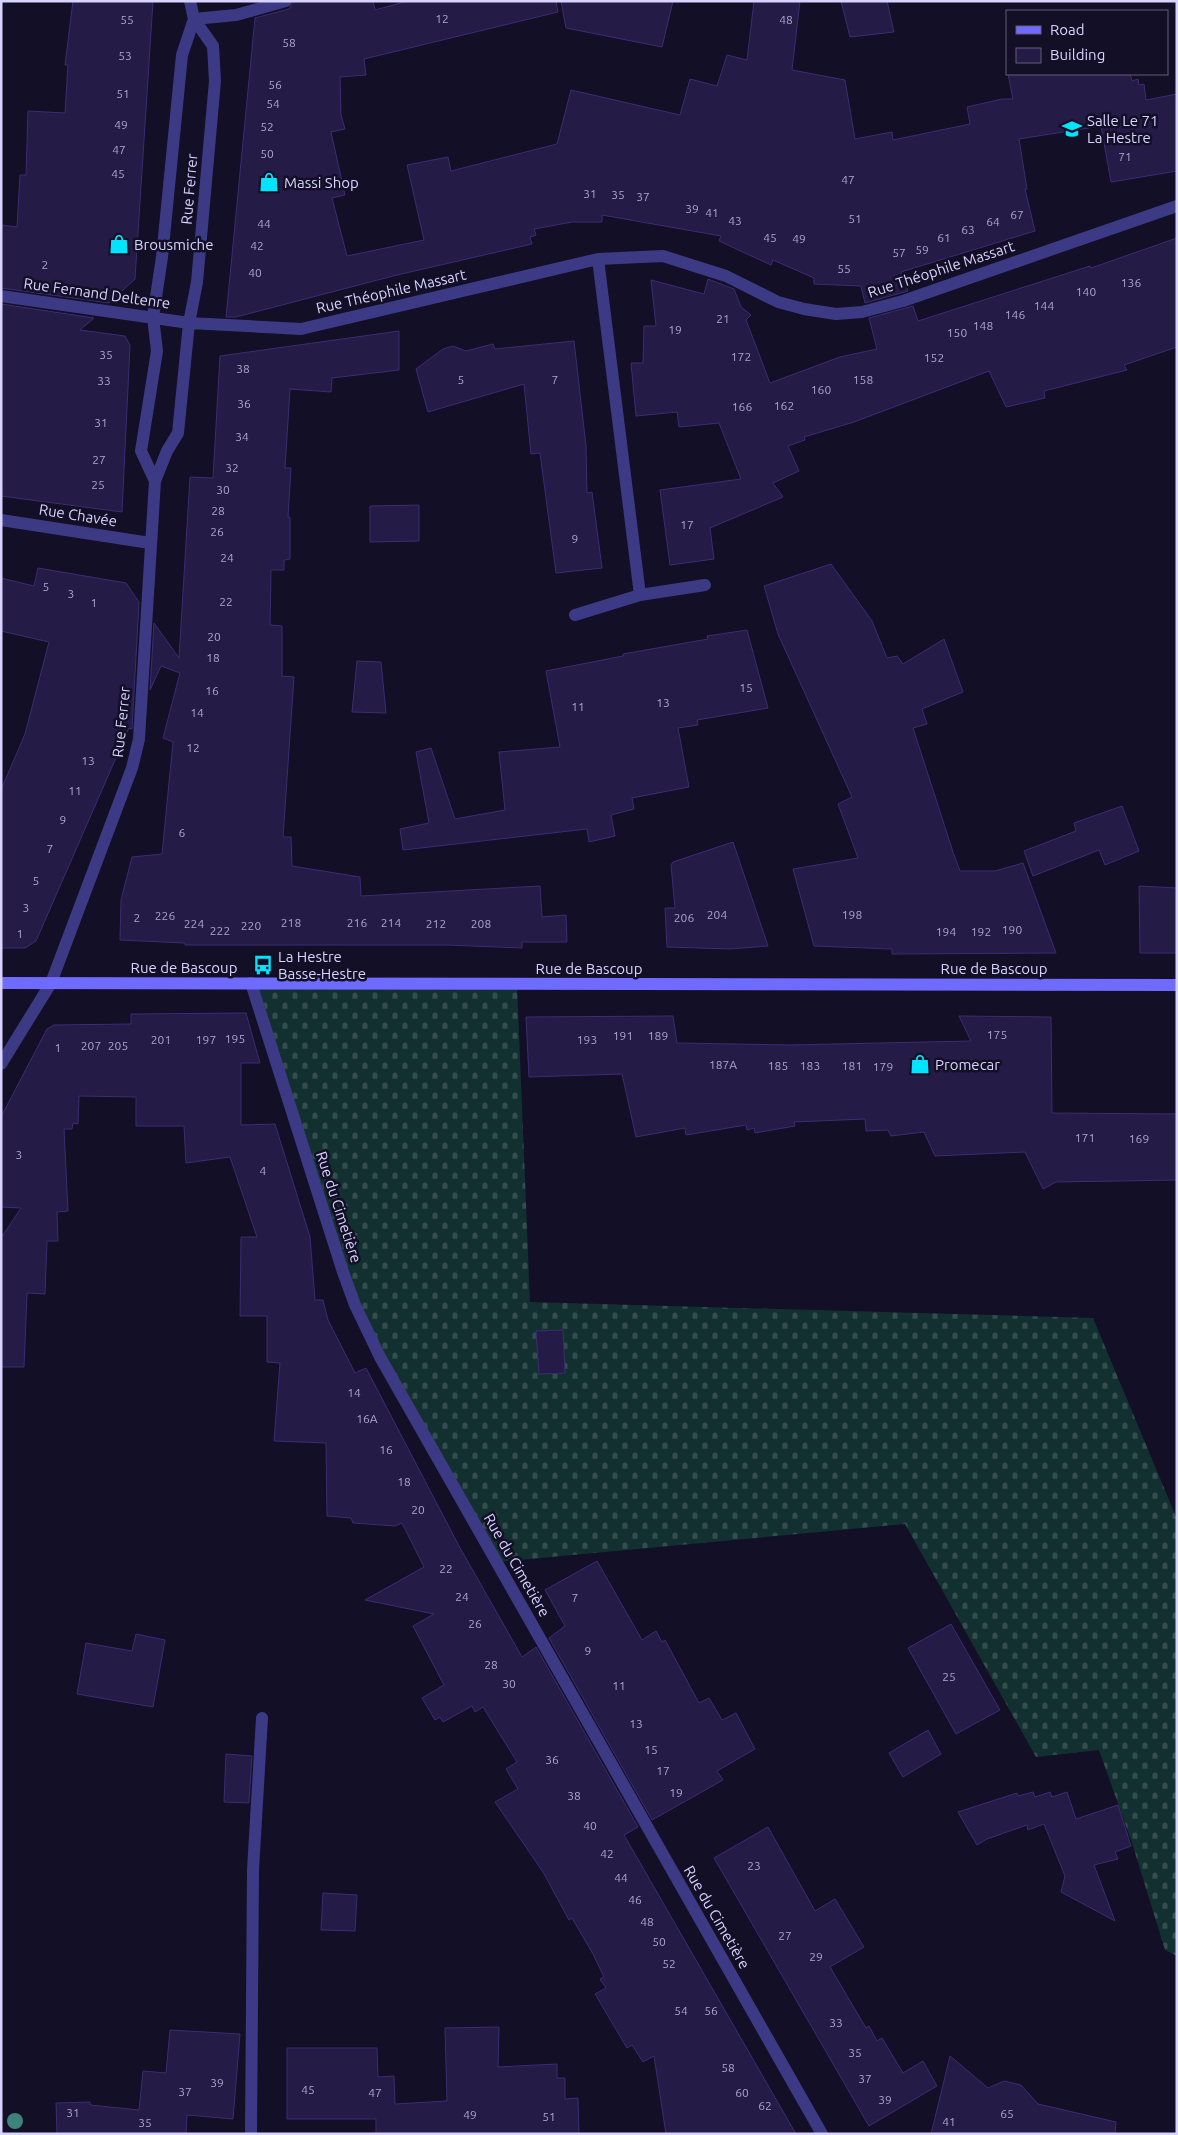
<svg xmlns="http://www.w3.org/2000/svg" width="1178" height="2135" viewBox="0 0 1178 2135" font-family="Ubuntu,sans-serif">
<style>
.cemetery{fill:url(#cemetery-stones)}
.building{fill:#241b47;stroke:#3b2d73}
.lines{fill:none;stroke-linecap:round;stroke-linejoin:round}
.service{stroke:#3d3a85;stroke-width:12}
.minor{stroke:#3d3a85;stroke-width:12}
.secondary{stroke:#6f6bff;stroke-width:12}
.tree{fill:#3d827b}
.labels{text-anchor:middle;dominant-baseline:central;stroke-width:5;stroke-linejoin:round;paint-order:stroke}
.number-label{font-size:12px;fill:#aca6d1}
.poi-label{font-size:15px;fill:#d9d4ff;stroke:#130f26;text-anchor:start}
.street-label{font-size:15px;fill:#d9d4ff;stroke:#130f26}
</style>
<defs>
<pattern id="cemetery-stones" width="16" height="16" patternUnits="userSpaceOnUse" patternTransform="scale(1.25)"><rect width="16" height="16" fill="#12302f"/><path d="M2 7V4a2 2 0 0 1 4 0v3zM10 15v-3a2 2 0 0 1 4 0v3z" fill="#344d4e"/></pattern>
</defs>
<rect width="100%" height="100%" fill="#130f26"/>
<path class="cemetery" d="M251,983L517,984L530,1302L1093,1318L1177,1519V1956L1165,1950L1132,1843L1099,1750L1036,1757L905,1524L497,1562L355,1305Z"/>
<path class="building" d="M73,1H153L135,279L109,303L1,288V225L17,227L20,175H26L28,111L65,113L68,65H65Z
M294,1H373L375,10L408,1H556L558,12L364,59L366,75L340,77L341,115L345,129L331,132L345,195L332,198L347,256L424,240L407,165L448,157L451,171L557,144L571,90L680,115L690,79L717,86L727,55L747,60L754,1H800L792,70L845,80L855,139L892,132L893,140L970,124L967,107L1002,99H1013L1008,74H1130L1132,81L1138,79L1139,85L1144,84L1146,100L1177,94V171L1111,182L1101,126L1019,139L1027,189H1025L1035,231L901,272L908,291L865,303L861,286L814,284V278L773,260L771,265L719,241L721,236L602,215V222H572L534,229L536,235L530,237L532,244L397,275L236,317H226L255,18L289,9Z
M561,1H673L662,47L566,28Z
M841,1H887L894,32L850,37Z
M1177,238V347L1124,365L1127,370L1044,391L1045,398L1006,407L989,371L854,422L804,437L805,440L788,446L799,471L773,483L783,497L710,528L714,559L670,565L660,490L741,479L719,423L679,427L677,412L636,416L631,363H643L644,326H656L651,280L704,294L708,279L734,289L741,307L751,315L746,320L770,383L840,357L877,349L869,318L913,306L918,321L1090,266L1091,268Z
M1,304L94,318L80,330L125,336L130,345L122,512L1,496Z
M399,331V370L332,378L331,392L290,389L285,468H291L288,517H290V559L284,560V570H271L270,625L282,626V676L294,677L283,837H291L292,866L360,877L361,896L540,886L542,917L566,915L567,942H522V948L446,945H185V943L120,940L121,900L132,857L162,854L173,742L163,738L180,673L161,666L150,690L154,623L179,658L190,477L213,478L220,356Z
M574,341L586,446L587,493L592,492L602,568L556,573L540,453L531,454L524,384L428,412L416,369L443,349L453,346L466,351L493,344L495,349Z
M419,505V541L370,542V506Z
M831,564L872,621L887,658L897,656L903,664L944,639L963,692L922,709L927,724L913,728L953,852L960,871H995L1023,863L1056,953L892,954V949L814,946L793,869L858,858L838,804L852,797L778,634L764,586Z
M38,568L126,583L139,602L132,729L129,728L36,941L25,948H1V790L25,734L49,642L1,631V578L34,586Z
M747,630L768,708L697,720L698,725L678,728L689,787L632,798L634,809L611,815L615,836L589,842L587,829L403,850L400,829L429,823L416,752L431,748L455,819L505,810L499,752L560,747L546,671L623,656V654L708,639L707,636Z
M357,661L381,662L386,713L352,712Z
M1122,806L1139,851L1105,865L1099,850L1033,876L1024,851L1076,831L1074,823Z
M733,842L768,946L730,949L667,947L665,908H675L671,865L673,862Z
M1139,886L1177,888V953H1140Z
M246,1013L260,1063H241V1125L275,1124L310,1237L315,1300H323L328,1320L355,1373L366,1368L459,1546L522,1657L536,1647L638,1827L624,1835L796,2134H666L654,2056L643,2062L632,2045L627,2048L595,1994L606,1988L600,1979L604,1977L593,1954L572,1918L569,1920L543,1872L495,1802L518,1789L506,1769L517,1762L483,1707L475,1712L472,1706L443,1722L440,1717L435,1720L422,1698L444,1685L413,1626L434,1614L365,1600L424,1567L402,1523L395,1526L353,1523L351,1518L327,1516L326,1443L274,1441L280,1363L267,1362V1316H240L241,1237H257L230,1157L186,1163L184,1126H136V1097L79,1096L78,1124L73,1123L72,1129H64L68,1211L57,1212L58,1241H47L45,1294L27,1293L24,1367H1V1238L21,1208L1,1207V1117L47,1029L54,1025L131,1024V1014Z
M673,1016L677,1043L790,1045L971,1041L959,1016L1051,1017L1052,1113L1177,1114V1180L1056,1182L1043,1189L1025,1152L935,1156L924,1132L891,1136L888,1130L866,1131L865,1119L794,1122L795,1126L755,1133L754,1128L747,1130L746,1125L686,1135L685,1128L636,1137L622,1074L529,1077L526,1017Z
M563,1330L565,1373L539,1374L536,1331Z
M597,1561L642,1640L656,1631L662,1642L665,1640L699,1703L709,1698L722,1720L736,1713L755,1749L717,1771L723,1780L652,1820L549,1638L565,1626L545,1590Z
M951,1624L1000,1710L956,1734L908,1648Z
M136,1634L165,1640L153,1707L77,1694L86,1643L132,1651Z
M928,1730L941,1754L903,1777L889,1753Z
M226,1754L252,1756L249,1803L224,1802Z
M1033,1792L1035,1797L1050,1792L1052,1797L1067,1792L1076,1819L1118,1805L1131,1846L1115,1852L1118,1859L1094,1865L1115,1921L1061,1892L1065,1876L1044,1824L1028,1830L1027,1825L987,1839L977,1845L958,1812L1017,1793L1018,1796Z
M768,1827L815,1911L835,1899L864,1947L830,1967L866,2028L869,2026L877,2041L882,2038L903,2073L923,2061L937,2086L869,2126L714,1858Z
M323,1893L357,1895L355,1931L321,1930Z
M499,2027L498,2067L557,2064V2078H565V2099L578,2098L579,2134H376V2119H287V2048H377L378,2077L394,2076L395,2104L447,2101L445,2028Z
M170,2030L240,2034L233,2119L187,2115L186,2134H57L56,2103L90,2102V2105L139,2110L143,2071L166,2073Z
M950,2056L988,2088L1004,2081L1021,2085L1038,2104L1116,2122L1115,2134H931Z"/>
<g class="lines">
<path class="service" d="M251,2134L253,1870L262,1718"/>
<path class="minor" d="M194,19L236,15L286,1
M598,259L640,595
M1,296L189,323L301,329L598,259L663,256L726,276L778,302L804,309L836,314L862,312L903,301L1177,206
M155,481L141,451L157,351L153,317L162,257L182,55L194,19
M1,520L150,543
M575,615L640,595L705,585
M251,983L343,1272L355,1305L380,1357L822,2134
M1,1064L51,983L132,768L139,739L155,481L167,451L178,433L189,323L197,282L215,81L213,46L194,19L190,1"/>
<path class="secondary" d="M1,983L1177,985"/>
</g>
<circle class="tree" cx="15" cy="2121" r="8"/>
<defs>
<symbol id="school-bare" viewBox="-9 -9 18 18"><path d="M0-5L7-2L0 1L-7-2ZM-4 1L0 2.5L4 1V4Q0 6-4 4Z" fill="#00e5ff" stroke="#130f26" stroke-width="2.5" paint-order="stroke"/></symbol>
<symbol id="shop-bare" viewBox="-9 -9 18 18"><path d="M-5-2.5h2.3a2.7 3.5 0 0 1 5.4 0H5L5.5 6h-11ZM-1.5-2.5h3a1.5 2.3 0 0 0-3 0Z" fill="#00e5ff" stroke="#130f26" stroke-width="2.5" paint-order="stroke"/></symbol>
<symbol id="bus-bare" viewBox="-9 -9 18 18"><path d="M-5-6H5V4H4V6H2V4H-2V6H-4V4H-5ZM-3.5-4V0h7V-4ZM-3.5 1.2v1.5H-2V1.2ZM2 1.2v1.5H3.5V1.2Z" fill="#00e5ff" stroke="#130f26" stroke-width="2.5" paint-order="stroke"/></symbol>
</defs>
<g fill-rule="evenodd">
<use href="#school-bare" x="1058" y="115" width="28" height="28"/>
<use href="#shop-bare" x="255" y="168" width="28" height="28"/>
<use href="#shop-bare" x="105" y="230" width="28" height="28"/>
<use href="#bus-bare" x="249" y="951" width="28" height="28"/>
<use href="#shop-bare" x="906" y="1050" width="28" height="28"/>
</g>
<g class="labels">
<g class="number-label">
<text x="442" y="18">12</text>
<text x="127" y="19">55</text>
<text x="786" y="19">48</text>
<text x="289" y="42">58</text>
<text x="125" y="55">53</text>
<text x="275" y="84">56</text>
<text x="123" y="93">51</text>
<text x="273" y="103">54</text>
<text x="121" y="124">49</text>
<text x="267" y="126">52</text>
<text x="119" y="149">47</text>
<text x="267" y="153">50</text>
<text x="1125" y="156">71</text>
<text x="118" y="173">45</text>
<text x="848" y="179">47</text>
<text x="590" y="193">31</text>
<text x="618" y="194">35</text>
<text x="643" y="196">37</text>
<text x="692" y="208">39</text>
<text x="712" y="212">41</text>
<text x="1017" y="214">67</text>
<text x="855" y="218">51</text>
<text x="735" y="220">43</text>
<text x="993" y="221">64</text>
<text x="264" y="223">44</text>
<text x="968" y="229">63</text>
<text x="770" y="237">45</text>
<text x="944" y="237">61</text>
<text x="799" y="238">49</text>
<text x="257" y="245">42</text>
<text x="922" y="249">59</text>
<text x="899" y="252">57</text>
<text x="45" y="264">2</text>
<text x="844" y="268">55</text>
<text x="255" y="272">40</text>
<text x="1131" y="282">136</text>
<text x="1086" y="291">140</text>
<text x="1044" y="305">144</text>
<text x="1015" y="314">146</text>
<text x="723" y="318">21</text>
<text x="983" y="325">148</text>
<text x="675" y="329">19</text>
<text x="957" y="332">150</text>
<text x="106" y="354">35</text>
<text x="741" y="356">172</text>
<text x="934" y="357">152</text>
<text x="243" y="368">38</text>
<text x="461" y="379">5</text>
<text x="555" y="379">7</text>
<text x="863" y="379">158</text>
<text x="104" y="380">33</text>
<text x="821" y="389">160</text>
<text x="244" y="403">36</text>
<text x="784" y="405">162</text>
<text x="742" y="406">166</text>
<text x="101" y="422">31</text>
<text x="242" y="436">34</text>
<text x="99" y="459">27</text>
<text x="232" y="467">32</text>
<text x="98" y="484">25</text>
<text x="223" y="489">30</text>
<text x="218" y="510">28</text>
<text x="687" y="524">17</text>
<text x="217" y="531">26</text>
<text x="575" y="538">9</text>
<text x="227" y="557">24</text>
<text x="46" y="586">5</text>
<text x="71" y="593">3</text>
<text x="226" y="601">22</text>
<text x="94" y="602">1</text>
<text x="214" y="636">20</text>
<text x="213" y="657">18</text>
<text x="746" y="687">15</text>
<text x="212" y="690">16</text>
<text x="663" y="702">13</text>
<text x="578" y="706">11</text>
<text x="197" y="712">14</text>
<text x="193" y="747">12</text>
<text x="88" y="760">13</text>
<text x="75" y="790">11</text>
<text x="63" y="819">9</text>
<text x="182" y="832">6</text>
<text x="50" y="848">7</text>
<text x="36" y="880">5</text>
<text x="26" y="907">3</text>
<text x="717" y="914">204</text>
<text x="852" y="914">198</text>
<text x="165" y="915">226</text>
<text x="137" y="917">2</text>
<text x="684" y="917">206</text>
<text x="291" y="922">218</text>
<text x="357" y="922">216</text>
<text x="391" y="922">214</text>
<text x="194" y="923">224</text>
<text x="436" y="923">212</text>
<text x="481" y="923">208</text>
<text x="251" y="925">220</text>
<text x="1012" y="929">190</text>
<text x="220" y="930">222</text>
<text x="946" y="931">194</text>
<text x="981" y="931">192</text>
<text x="20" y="933">1</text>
<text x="997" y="1034">175</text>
<text x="623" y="1035">191</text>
<text x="658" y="1035">189</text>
<text x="235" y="1038">195</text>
<text x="161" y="1039">201</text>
<text x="206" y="1039">197</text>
<text x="587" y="1039">193</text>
<text x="91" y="1045">207</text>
<text x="118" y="1045">205</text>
<text x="58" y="1047">1</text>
<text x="723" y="1064">187A</text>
<text x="778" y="1065">185</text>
<text x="810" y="1065">183</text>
<text x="852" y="1065">181</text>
<text x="883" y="1066">179</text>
<text x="1085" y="1137">171</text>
<text x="1139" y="1138">169</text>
<text x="19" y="1154">3</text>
<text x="263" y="1170">4</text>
<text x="354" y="1392">14</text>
<text x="367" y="1418">16A</text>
<text x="386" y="1449">16</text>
<text x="404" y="1481">18</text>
<text x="418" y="1509">20</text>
<text x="446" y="1568">22</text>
<text x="462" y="1596">24</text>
<text x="575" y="1597">7</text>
<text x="475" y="1623">26</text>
<text x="588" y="1650">9</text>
<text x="491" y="1664">28</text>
<text x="949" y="1676">25</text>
<text x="509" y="1683">30</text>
<text x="619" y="1685">11</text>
<text x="636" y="1723">13</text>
<text x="651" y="1749">15</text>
<text x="552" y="1759">36</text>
<text x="663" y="1770">17</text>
<text x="676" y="1792">19</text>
<text x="574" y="1795">38</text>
<text x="590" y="1825">40</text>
<text x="607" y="1853">42</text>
<text x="754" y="1865">23</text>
<text x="621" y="1877">44</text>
<text x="635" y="1899">46</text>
<text x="647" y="1921">48</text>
<text x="785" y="1935">27</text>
<text x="659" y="1941">50</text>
<text x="816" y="1956">29</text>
<text x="669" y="1963">52</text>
<text x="681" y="2010">54</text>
<text x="711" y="2010">56</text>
<text x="836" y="2022">33</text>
<text x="855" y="2052">35</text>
<text x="728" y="2067">58</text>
<text x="865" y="2078">37</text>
<text x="217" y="2082">39</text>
<text x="308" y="2089">45</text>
<text x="185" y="2091">37</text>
<text x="375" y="2092">47</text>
<text x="742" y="2092">60</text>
<text x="885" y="2099">39</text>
<text x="765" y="2105">62</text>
<text x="73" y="2112">31</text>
<text x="1007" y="2113">65</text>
<text x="470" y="2114">49</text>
<text x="549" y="2116">51</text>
<text x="949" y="2121">41</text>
<text x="145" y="2122">35</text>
</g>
<g class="poi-label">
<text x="1087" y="120">Salle Le 71<tspan x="1087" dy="17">La Hestre</tspan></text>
<text x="284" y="182">Massi Shop</text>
<text x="134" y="244">Brousmiche</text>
<text x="278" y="956">La Hestre<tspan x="278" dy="17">Basse-Hestre</tspan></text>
<text x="935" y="1064">Promecar</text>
</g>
<g class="street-label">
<text transform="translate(189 189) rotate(-85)">Rue Ferrer</text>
<text transform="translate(941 269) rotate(-18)">Rue Théophile Massart</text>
<text transform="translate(391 291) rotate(-13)">Rue Théophile Massart</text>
<text transform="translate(97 293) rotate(8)">Rue Fernand Deltenre</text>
<text transform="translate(78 515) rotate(9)">Rue Chavée</text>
<text transform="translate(121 722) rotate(-84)">Rue Ferrer</text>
<text x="184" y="967">Rue de Bascoup</text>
<text x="589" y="968">Rue de Bascoup</text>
<text x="994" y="968">Rue de Bascoup</text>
<text transform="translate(339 1207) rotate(72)">Rue du Cimetière</text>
<text transform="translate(517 1565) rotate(60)">Rue du Cimetière</text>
<text transform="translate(717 1917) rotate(60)">Rue du Cimetière</text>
</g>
</g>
<rect width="1178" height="2135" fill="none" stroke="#d9d4ff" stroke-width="5"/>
<rect x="1006" y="10" width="162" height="65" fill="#130f26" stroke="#625e7d"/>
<rect x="1016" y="26" width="25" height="8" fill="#6f6bff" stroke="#625e7d"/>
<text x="1050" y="35" font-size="15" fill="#d9d4ff">Road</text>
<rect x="1016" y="48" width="25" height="15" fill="#241b47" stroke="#625e7d"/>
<text x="1050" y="60" font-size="15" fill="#d9d4ff">Building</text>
</svg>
